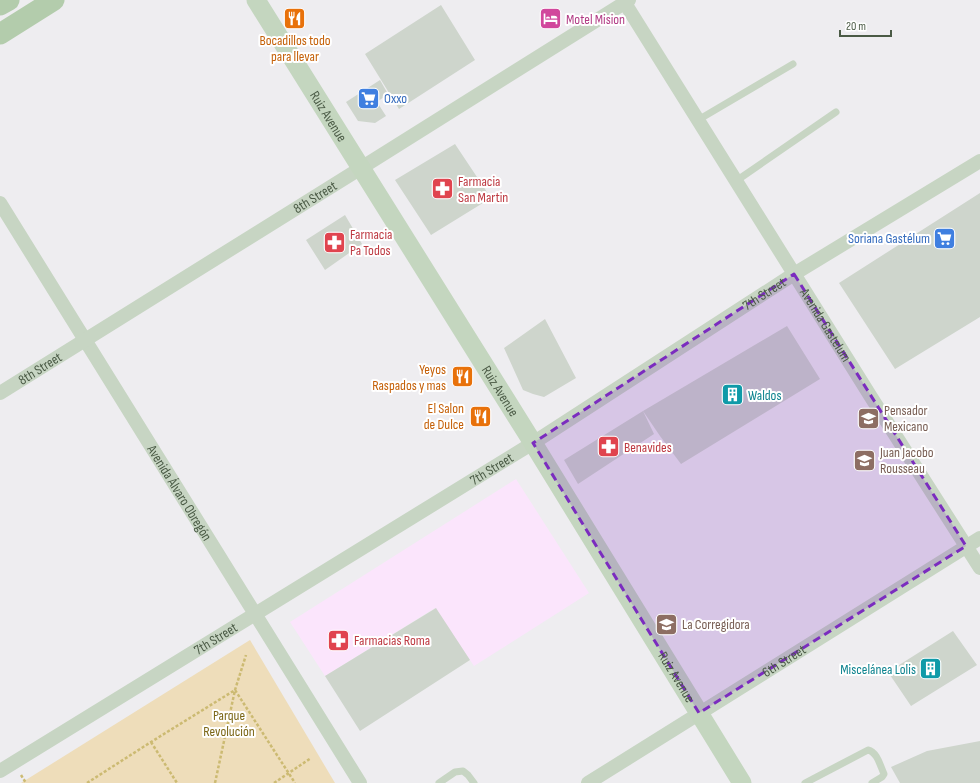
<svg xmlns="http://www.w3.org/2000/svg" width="980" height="783" viewBox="0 0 980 783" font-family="'Sofia Sans Condensed',sans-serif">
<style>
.commercial{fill:#fbe5fc}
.green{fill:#eeddba}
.building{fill:#ced5cc}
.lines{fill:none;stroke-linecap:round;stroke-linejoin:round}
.path{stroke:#ccba72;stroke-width:2.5;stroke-dasharray:3 2;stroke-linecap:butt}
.lane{stroke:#c7d5c3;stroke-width:7}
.street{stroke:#c7d5c3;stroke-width:14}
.secondary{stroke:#c4d6bf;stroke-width:19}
.primary{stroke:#b3ccac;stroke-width:21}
.marked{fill:#7b2cbf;fill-opacity:0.2;stroke:#7b2cbf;stroke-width:3;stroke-dasharray:8 5;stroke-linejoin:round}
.labels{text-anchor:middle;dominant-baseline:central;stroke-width:4;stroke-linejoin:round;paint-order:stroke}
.hotel-label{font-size:14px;fill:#b23c85;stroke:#fff;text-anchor:start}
.food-label{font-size:14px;fill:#c56008;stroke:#fff;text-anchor:end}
.shop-label{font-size:14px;fill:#366cbe;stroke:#fff;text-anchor:start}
.street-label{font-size:14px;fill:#4a5a45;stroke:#fff}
.health-label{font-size:14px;fill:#be3a42;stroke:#fff;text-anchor:start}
.culture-label{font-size:14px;fill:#0d838f;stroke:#fff;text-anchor:start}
.education-label{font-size:14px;fill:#785e54;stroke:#fff;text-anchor:start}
.park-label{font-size:14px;fill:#7b6616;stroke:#fff}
</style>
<rect width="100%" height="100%" fill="#eeedf0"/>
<path class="commercial" d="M516,479L589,593L474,666L435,608L325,676L290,622Z"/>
<path class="green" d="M250,640L335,783H21Z"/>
<path class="building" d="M441,5L475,60L399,109L365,54Z
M380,80L388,94L377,102L386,116L375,123L358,121L346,102Z
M455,144L491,198L431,235L395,180Z
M980,193V317L895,369L839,283Z
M345,215L362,244L325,270L306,240Z
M545,319L576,378L544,397L533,394L523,390L504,348Z
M787,326L820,379L681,464L660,436L643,411Z
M643,411L654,434L578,484L564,460Z
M436,608L470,660L360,731L325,676Z
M953,631L977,665L911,706L888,672Z
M980,741V783H900L891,767L927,751Z"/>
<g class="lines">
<path class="path" d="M151,742L177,783
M21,775L26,783
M87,783L151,742L235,690L295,783
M215,783L235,690L246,655
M274,783L311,758"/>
<path class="lane" d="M698,120L793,64
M736,181L836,112
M439,783L455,772L463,771L468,775L474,783
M805,783L868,750C877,752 880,765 884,774L882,777L872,783"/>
<g class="street">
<path id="s1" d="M623,0L871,397L980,568"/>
<path id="s2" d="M0,203L360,783"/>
<path id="s3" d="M0,393L361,168L629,0"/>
<path id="s4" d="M0,771L533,443L794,274L980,161"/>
<path id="s5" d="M588,783L980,538"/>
</g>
<path class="secondary" id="s6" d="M256,0L533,443L742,783"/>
<path class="primary" d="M0,5L9,0
M0,34L54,0"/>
</g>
<path class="marked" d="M794,274L966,546L699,713L533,443Z"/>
<defs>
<symbol id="restaurant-square" viewBox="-11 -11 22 22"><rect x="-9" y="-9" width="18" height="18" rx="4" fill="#e8710a" stroke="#fff"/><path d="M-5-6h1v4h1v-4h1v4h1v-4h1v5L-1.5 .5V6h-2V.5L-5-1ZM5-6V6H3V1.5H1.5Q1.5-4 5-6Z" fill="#fff"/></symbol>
<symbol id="hotel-square" viewBox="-11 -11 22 22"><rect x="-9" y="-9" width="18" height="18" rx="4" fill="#d1479c" stroke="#fff"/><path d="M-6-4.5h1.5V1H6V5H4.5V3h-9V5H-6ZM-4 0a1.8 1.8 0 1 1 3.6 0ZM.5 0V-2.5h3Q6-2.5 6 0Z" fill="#fff"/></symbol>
<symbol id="supermarket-square" viewBox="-11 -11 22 22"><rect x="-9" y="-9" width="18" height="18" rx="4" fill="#3f7fe0" stroke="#fff"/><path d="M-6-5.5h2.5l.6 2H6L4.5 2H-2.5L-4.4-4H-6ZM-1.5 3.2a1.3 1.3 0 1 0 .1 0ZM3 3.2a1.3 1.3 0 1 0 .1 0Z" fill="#fff"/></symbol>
<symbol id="pharmacy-square" viewBox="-11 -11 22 22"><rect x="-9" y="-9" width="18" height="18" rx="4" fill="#e0444e" stroke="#fff"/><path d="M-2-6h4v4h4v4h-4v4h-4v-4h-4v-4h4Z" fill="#fff"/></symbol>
<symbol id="building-square" viewBox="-11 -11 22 22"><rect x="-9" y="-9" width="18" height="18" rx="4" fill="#0f9aa8" stroke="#fff"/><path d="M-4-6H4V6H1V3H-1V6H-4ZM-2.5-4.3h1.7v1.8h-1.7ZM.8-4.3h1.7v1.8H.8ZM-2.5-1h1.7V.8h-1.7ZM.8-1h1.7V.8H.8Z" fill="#fff"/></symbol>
<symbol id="school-square" viewBox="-11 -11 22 22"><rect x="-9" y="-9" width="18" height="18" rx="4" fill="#8d6e63" stroke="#fff"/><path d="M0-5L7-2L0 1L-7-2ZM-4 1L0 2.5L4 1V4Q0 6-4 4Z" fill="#fff"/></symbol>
</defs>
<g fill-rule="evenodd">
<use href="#restaurant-square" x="282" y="6" width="25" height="25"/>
<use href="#hotel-square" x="538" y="6" width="25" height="25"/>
<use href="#supermarket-square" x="356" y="86" width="25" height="25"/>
<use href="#pharmacy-square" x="430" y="176" width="25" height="25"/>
<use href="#supermarket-square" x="932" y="226" width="25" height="25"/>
<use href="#pharmacy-square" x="322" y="230" width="25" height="25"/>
<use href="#restaurant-square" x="450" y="364" width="25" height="25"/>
<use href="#building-square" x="720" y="382" width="25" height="25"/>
<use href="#restaurant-square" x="468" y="404" width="25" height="25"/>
<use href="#school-square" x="856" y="406" width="25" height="25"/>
<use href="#pharmacy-square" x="596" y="434" width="25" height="25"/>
<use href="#school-square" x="852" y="448" width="25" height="25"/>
<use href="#school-square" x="654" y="612" width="25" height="25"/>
<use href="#pharmacy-square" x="326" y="628" width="25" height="25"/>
<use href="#building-square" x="918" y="656" width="25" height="25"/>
</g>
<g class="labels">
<g class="hotel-label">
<text x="566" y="19">Motel Mision</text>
</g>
<g class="food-label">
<text x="295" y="40" text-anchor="middle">Bocadillos todo<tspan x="295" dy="16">para llevar</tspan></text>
<text x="446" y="369">Yeyos<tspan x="446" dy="16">Raspados y mas</tspan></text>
<text x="464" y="408">El Salon<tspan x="464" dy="16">de Dulce</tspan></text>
</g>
<g class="shop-label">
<text x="384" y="98">Oxxo</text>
<text x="930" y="238" text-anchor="end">Soriana Gastélum</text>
</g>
<g class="street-label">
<text stroke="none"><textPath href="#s6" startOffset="137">Ruiz Avenue</textPath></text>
<text stroke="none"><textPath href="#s3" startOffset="371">8th Street</textPath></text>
<text stroke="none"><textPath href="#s4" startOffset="901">7th Street</textPath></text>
<text stroke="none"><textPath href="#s1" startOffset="383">Avenida Gastelum</textPath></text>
<text stroke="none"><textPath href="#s3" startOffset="47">8th Street</textPath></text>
<text stroke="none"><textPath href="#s6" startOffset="461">Ruiz Avenue</textPath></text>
<text stroke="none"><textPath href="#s4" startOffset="577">7th Street</textPath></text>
<text stroke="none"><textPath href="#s2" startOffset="341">Avenida Álvaro Obregón</textPath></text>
<text stroke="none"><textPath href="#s4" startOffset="253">7th Street</textPath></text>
<text stroke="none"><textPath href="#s5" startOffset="231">6th Street</textPath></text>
<text stroke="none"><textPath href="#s6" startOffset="797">Ruiz Avenue</textPath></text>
</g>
<g class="health-label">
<text x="458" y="181">Farmacia<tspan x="458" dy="16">San Martin</tspan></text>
<text x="350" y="234">Farmacia<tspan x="350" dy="16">Pa Todos</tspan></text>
<text x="624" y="447">Benavides</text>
<text x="354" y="640">Farmacias Roma</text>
</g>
<g class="culture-label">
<text x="748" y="395">Waldos</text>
<text x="916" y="669" text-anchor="end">Miscelánea Lolis</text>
</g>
<g class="education-label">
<text x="884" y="410">Pensador<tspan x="884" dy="16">Mexicano</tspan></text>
<text x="880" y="452">Juan Jacobo<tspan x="880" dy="16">Rousseau</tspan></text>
<text x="682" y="624">La Corregidora</text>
</g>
<g class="park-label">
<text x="229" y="715">Parque<tspan x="229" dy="16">Revolución</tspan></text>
</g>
</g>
<path d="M840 30v6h51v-6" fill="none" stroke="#4a5a45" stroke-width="2"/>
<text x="846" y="30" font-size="12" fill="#4a5a45" stroke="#ffffff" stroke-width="3" paint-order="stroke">20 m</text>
</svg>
